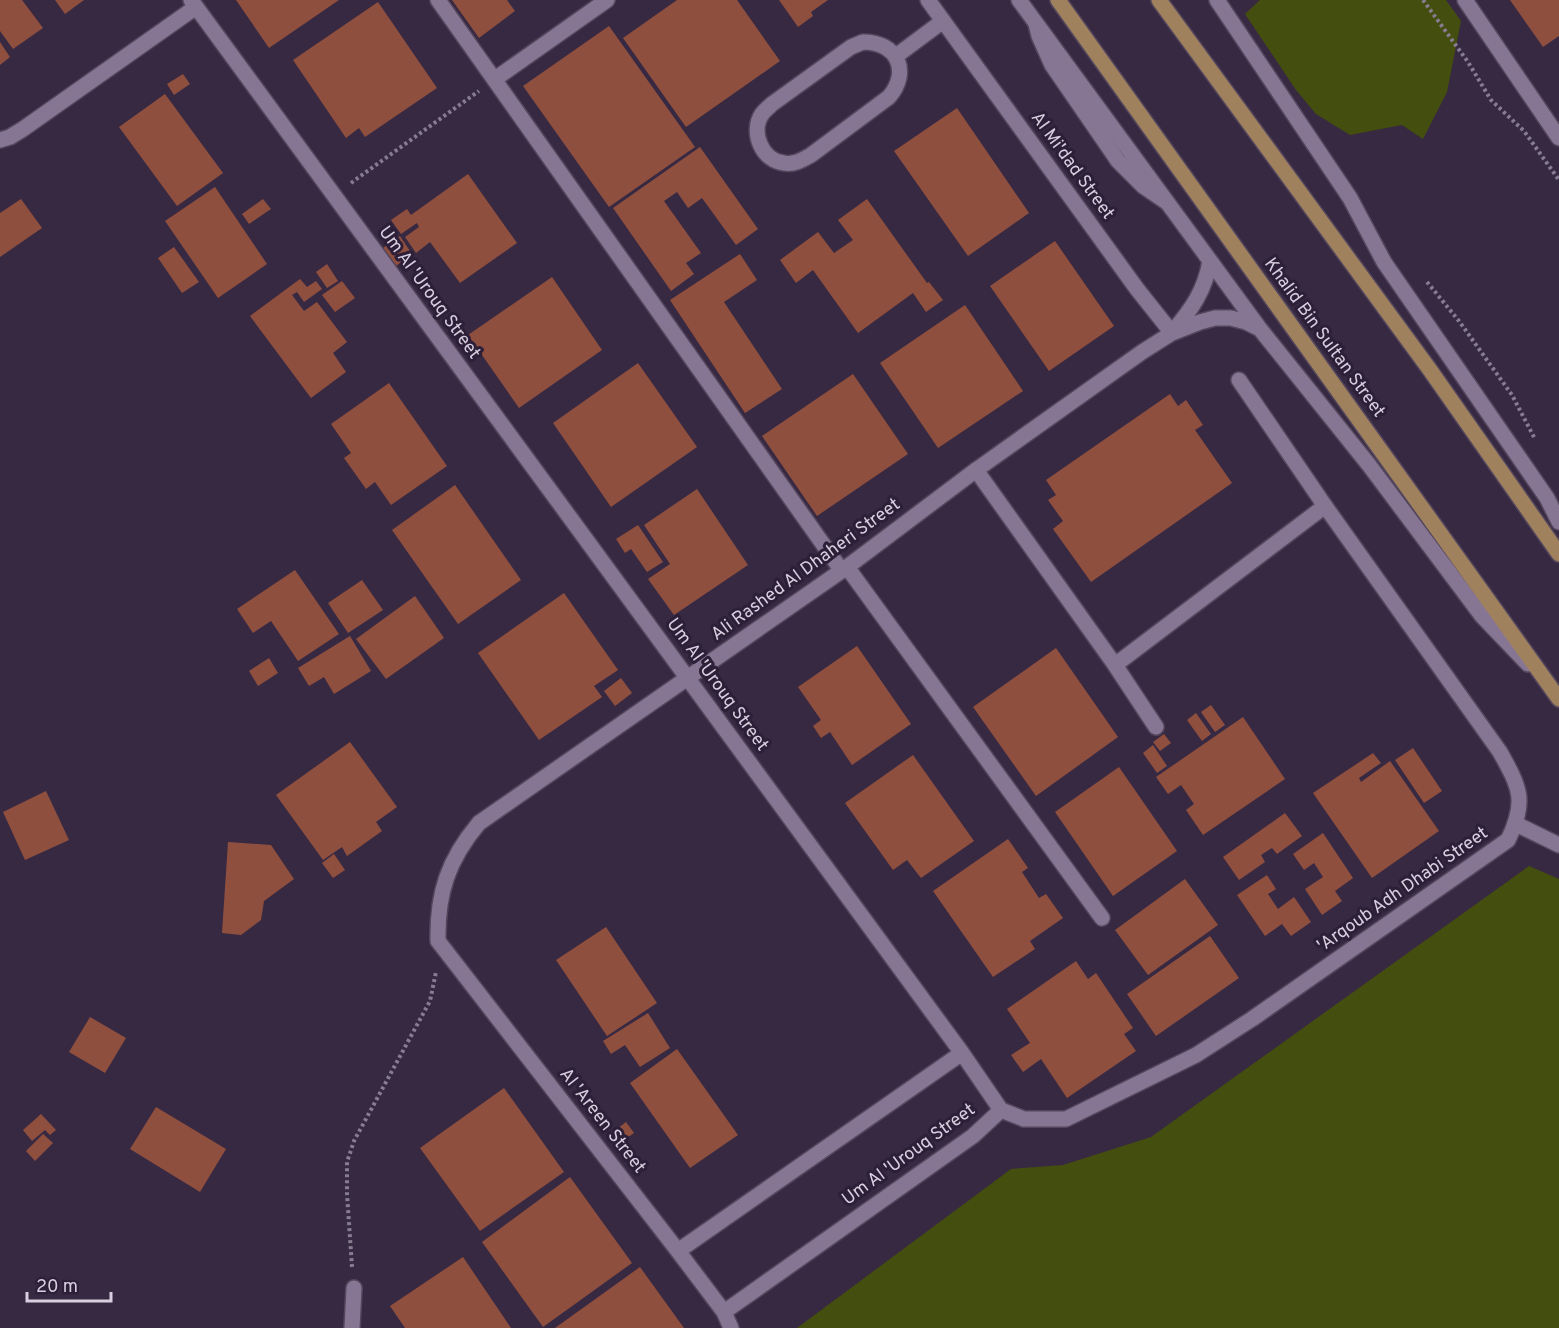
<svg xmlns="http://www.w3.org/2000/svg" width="1559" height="1328" viewBox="0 0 1559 1328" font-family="Overpass,sans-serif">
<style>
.green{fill:#444e0f}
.building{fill:#8f4f3e}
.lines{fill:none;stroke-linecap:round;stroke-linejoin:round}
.lane-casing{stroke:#53465c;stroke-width:18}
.street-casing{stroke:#53465c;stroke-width:18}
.primary-casing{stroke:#53465c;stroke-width:18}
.path{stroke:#877c90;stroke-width:4;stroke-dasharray:3 3;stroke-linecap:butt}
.lane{stroke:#867693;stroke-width:15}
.street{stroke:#867693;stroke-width:15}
.primary{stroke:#9f815e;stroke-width:15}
.labels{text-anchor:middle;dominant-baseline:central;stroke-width:6;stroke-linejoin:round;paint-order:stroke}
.street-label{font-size:18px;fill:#d7cfdf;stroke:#2d1f38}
</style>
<rect width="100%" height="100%" fill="#382942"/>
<path class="green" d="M1260,0H1446L1461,21L1447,92L1423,139L1402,125L1350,135L1316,114L1296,90L1245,14Z
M1529,866L1559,879V1328H797L1011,1169L1063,1165L1151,1137Z"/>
<path class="building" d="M0,0H22L43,28L13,49L0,31Z
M55,0H84L65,14Z
M236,0H339L269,48Z
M452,0H507L515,11L479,38Z
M677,0H737L780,61L686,127L623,38Z
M779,0H828L811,12L813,16L798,27Z
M1510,0H1559V36L1543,47Z
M378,2L437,88L365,137L359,128L346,138L293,60Z
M609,26L695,147L609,207L523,86Z
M0,42L10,57L0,65Z
M183,74L190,84L174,95L167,84Z
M165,94L223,173L177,206L119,127Z
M957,108L1029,213L968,256L894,151Z
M700,147L758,229L736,245L702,198L688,208L677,192L664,201L701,253L686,263L694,274L671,291L613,208Z
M468,174L517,243L460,283L430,242L416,253L405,237L419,227L417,223L401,234L391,220L407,209L411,215Z
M215,187L267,264L218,298L165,221Z
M21,199L42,228L0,257V213Z
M263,199L271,209L249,224L242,214Z
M867,199L927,283L929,282L943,300L926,312L913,293L858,333L813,270L796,283L780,260L818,232L834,253L853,240L838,220Z
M400,236L412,254L396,266L383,248Z
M1055,241L1114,326L1049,371L990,286Z
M174,247L199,282L182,293L158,258Z
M740,254L757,280L724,302L782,389L745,413L670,300Z
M327,264L338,281L327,288L316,272Z
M552,277L602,350L519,408L468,335Z
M300,279L307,287L316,281L322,289L304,302L297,292L292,295L304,311L317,302L347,342L333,353L346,372L311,398L250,316Z
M342,281L355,298L335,312L322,295Z
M965,305L1023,391L938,448L880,363Z
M638,363L697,447L611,507L553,423Z
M853,374L908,454L817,516L762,436Z
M389,383L447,466L391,505L375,482L366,489L344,458L351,453L331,424Z
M1170,394L1178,406L1186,400L1203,425L1195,430L1232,483L1091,582L1053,529L1063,521L1048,500L1056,495L1046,480Z
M455,485L521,580L458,624L392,530Z
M697,489L748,565L674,615L648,579L670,564L644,525Z
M638,525L663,562L647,572L631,549L625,553L616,539Z
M295,570L339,634L298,661L271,621L253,633L237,609Z
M362,580L383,610L348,633L328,603Z
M564,593L618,670L594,686L602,697L539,740L478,653Z
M415,596L444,638L386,679L356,639Z
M350,636L371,671L334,694L324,677L309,686L298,668Z
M857,646L911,724L852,765L830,732L821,738L813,726L821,720L798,687Z
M1056,648L1118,737L1036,796L973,707Z
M269,658L278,673L258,686L249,671Z
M621,678L632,693L615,706L604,691Z
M1211,705L1225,725L1215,732L1201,712Z
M1196,713L1211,734L1202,741L1187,720Z
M1243,717L1285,779L1203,835L1186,810L1194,804L1181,785L1168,794L1156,777Z
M1164,734L1171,743L1160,751L1153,742Z
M350,742L397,807L376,822L382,831L347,856L342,847L323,860L276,795Z
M1153,745L1167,766L1157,773L1143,753Z
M1413,748L1442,791L1424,803L1395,760Z
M1373,753L1381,763L1359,778L1361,782L1390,761L1439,831L1372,878L1313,793Z
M913,755L974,841L921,878L907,860L893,870L845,803Z
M1119,767L1177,851L1113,896L1055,812Z
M46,791L69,840L25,860L3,812Z
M1285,813L1302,836L1277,854L1272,848L1261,855L1265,862L1239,880L1223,857Z
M1323,833L1353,878L1335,891L1342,901L1322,915L1305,889L1323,877L1314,863L1304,870L1293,854Z
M1008,839L1028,868L1022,872L1039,898L1046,894L1063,918L1030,941L1035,949L993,977L933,891Z
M228,842L271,845L294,879L264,901L261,920L241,935L222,933Z
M334,854L345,870L333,878L322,863Z
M1267,875L1276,889L1268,894L1278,909L1294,897L1311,922L1291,936L1282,924L1265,936L1237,895Z
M1185,879L1218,925L1148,975L1115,930Z
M606,927L657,1003L607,1036L556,960Z
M1210,936L1239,978L1156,1036L1127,994Z
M1076,961L1088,979L1096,973L1133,1028L1124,1034L1136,1051L1067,1098L1041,1059L1023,1072L1011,1055L1030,1043L1007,1009Z
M648,1013L670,1048L640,1067L625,1045L611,1054L603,1041Z
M90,1017L126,1038L105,1073L69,1052Z
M677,1049L738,1135L690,1168L630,1083Z
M504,1088L564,1172L480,1231L420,1148Z
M156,1107L226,1149L200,1192L130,1149Z
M41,1114L56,1130L50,1135L45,1130L32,1141L23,1130Z
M626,1122L634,1133L615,1146L608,1136Z
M43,1134L53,1143L35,1161L26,1151Z
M570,1177L632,1263L543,1327L482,1242Z
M463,1257L511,1328H405L390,1306Z
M640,1267L684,1328H555Z"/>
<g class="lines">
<defs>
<path id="lane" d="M1036,24L1039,36L1052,65L1118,161L1143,186L1165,201
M863,42C897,42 911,71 889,97L811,155C802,160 794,165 784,163C762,161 750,132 762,114C764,111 769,107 772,104L851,47Z
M896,56L943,21
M976,470L1115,665L1156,727
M1115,665L1325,506"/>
<path id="street" d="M191,0L962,1053L1001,1110L973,1136L724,1312
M438,0L842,571
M928,0L1137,289L1172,333
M1019,0L1260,329L1369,465L1482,616L1528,664
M1217,0L1350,198L1384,262L1547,498L1559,522
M1465,0L1559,138
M495,79L607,0
M0,140L10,137L23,129L196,7
M1173,331C1192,309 1205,290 1210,261
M847,567L1102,918
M1516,824L1559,845
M1001,1110L1024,1119H1066L1196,1055L1252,1019L1508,840C1527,801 1520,788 1500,752L1325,506L1239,380
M678,1251L962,1053
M352,1328L354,1288
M731,1328L724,1312L678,1251L438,941C437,893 448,860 479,823L847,567L976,470L1142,352L1172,333L1200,322L1215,318H1231L1246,322L1260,329"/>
<path id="primary" d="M1058,0L1559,699
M1159,0L1430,370L1559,554"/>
</defs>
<use href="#lane" class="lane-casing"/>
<use href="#street" class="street-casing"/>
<use href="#primary" class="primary-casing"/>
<path class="path" d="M1423,0L1468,62L1491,100L1524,131L1559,180
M351,183L479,91
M1427,282L1459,321L1512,395L1535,439
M352,1267L347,1194V1162L354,1141L430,1001L436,972"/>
<use href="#lane" class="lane"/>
<use href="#street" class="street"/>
<use href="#primary" class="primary"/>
</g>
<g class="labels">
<g class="street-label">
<text transform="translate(1072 166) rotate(54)">Al Mi'dad Street</text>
<text transform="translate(429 293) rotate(54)">Um Al 'Urouq Street</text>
<text transform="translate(1324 338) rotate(54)">Khalid Bin Sultan Street</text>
<text transform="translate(806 570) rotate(-36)">Ali Rashed Al Dhaheri Street</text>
<text transform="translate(717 685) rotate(54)">Um Al 'Urouq Street</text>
<text transform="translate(1403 890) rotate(-35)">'Arqoub Adh Dhabi Street</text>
<text transform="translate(602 1121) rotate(52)">Al 'Areen Street</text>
<text transform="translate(909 1155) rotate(-36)">Um Al 'Urouq Street</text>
</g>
</g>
<path d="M27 1292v9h84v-9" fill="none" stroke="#d7cfdf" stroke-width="3"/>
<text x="36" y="1292" font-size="18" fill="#d7cfdf" stroke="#2d1f38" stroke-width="4.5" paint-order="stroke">20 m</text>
</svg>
